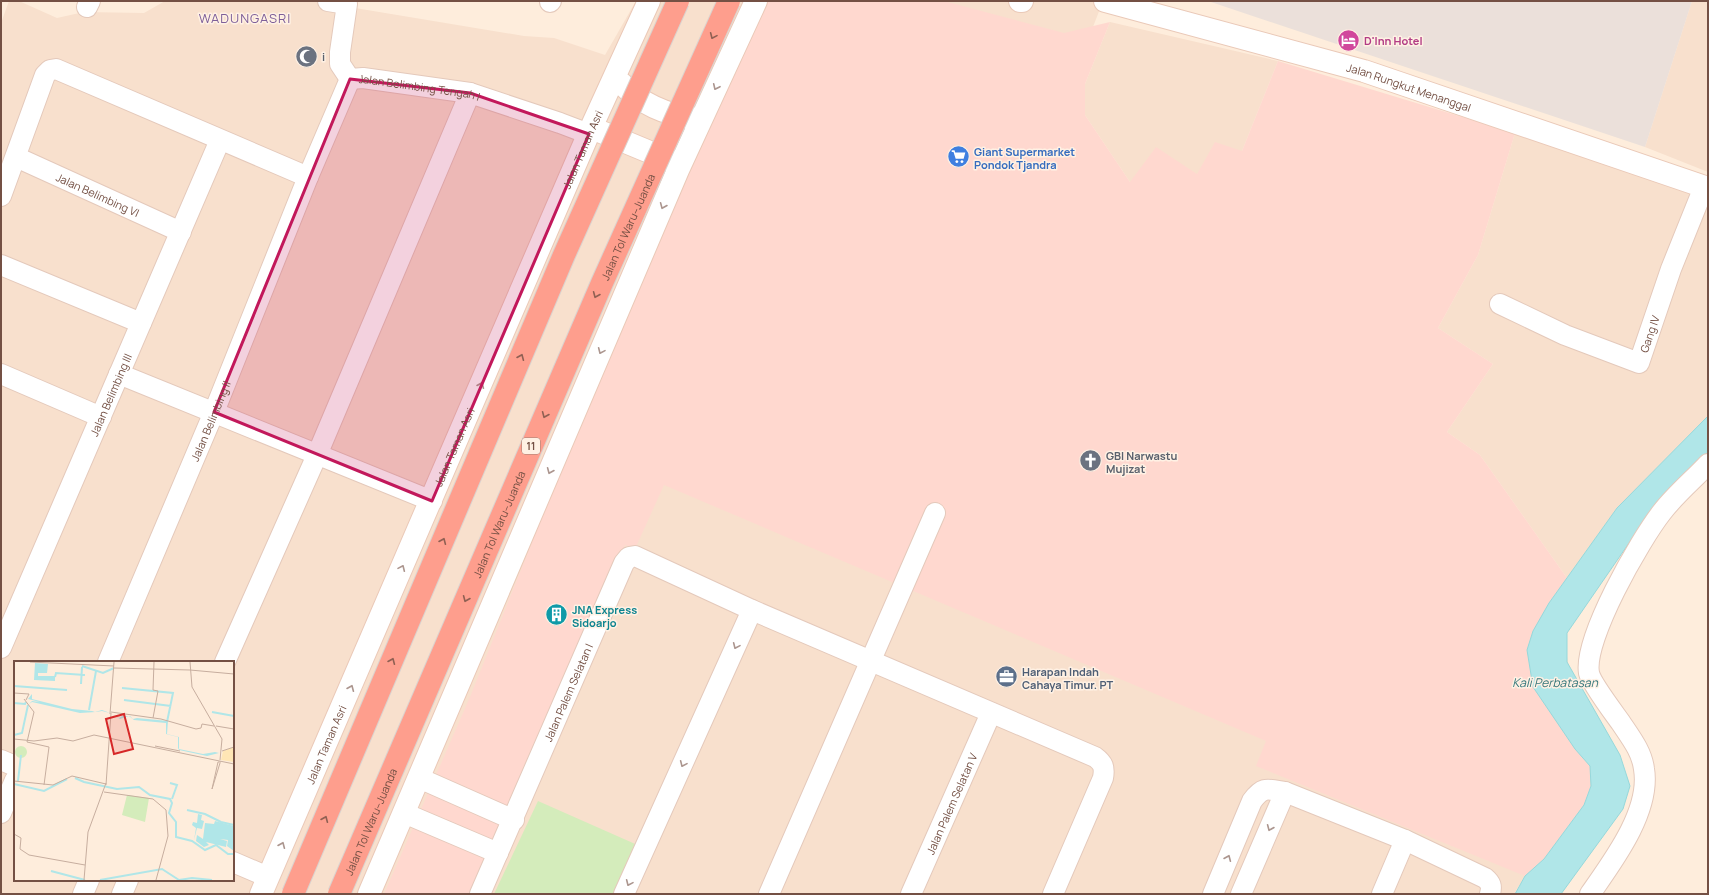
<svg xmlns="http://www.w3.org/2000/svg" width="1709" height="895" viewBox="0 0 1709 895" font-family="Manrope,sans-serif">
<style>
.residential{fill:#f8e0cd;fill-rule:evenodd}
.commercial{fill:#ffd8cf}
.industrial{fill:#ebe0da}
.green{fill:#d4ecbb}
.water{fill:#b0e6e8;stroke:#96d8db}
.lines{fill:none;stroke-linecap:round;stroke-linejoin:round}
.street-casing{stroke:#e4c9bb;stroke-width:22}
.secondary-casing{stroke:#eac9b8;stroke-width:24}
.street{stroke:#fff;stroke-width:20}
.secondary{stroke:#fff;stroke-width:22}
.highway-bridge-casing{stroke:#dbd2ce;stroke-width:24;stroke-linecap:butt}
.highway-bridge{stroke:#fe9e8d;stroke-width:22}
.oneway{stroke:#906053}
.oneway2{stroke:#ac968f}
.marked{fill:#c2185b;fill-opacity:0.2;stroke:#c2185b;stroke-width:3;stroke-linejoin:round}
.labels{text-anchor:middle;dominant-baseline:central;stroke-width:3;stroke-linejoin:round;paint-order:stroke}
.shield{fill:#fff1e4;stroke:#9e8074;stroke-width:1}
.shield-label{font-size:10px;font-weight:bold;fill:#745044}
.hotel-label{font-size:11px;font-weight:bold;fill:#b23c85;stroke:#fff1e4;text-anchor:start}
.worship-label{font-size:11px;font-weight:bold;fill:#5b616d;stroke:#fff1e4;text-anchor:start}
.street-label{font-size:11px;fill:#745044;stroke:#fff1e4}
.shop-label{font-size:11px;font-weight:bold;fill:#366cbe;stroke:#fff1e4;text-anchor:start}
.culture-label{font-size:11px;font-weight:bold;fill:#0d838f;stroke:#fff1e4;text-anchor:start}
.service-label{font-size:11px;font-weight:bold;fill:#4e5e75;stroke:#fff1e4;text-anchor:start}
.water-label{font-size:12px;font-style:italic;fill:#37787c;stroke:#fff1e4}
.quarter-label{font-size:13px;letter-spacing:1px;fill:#7e5f99;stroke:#fff1e4}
.inset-river{fill:none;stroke:#b0e6e8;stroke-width:2}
.inset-road{fill:none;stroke:#c7ae9f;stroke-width:1}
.view{fill:#d62828;fill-opacity:0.15;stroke:#d62828;stroke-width:2}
.inset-edge{fill:none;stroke:#745044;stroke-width:2}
</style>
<rect width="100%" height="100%" fill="#feeddc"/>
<path class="residential" d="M9,1H19L57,18L84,12L144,13L165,1H313L524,36L554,38L605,55L636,1H1103L1069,89L1094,158L1550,565L1591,786L1525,876L1514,894H1V23ZM15,662H233V880H15Z
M1692,1H1708V172L1645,147Z
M1110,22L1278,61L1242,151L1197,174L1130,182L1085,115V84Z
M1515,133L1708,198V416L1617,508L1567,578L1480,455L1447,432L1493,364L1438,328L1478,255Z"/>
<path class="commercial" d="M749,1H944L1064,33L1110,22L1085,84V115L1130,182L1156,147L1197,174L1215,142L1242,151L1278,61L1515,133L1478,255L1438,328L1493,364L1447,432L1480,455L1567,578L1549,603L1533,631L1527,650L1533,687L1575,749L1590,766L1591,786L1584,805L1544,859L1525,876L1256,766L1266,741L664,485L635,549L625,545L470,894H384L470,697Z"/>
<path class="industrial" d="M1208,1H1692L1645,147Z"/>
<path class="green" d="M538,801L642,847L620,894H494Z"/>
<path class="water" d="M1708,416V452L1649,514L1567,633V662L1620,755L1630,786L1623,809L1561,894H1515L1525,876L1544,859L1584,805L1591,786L1590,766L1575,749L1533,687L1527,650L1533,631L1549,603L1617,508Z"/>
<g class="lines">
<defs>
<g id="street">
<path d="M328,1L347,4L340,52V64L350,79"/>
<path d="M550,2L551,1"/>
<path d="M87,7L90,1"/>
<path id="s1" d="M350,79L363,78L470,93L560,123L589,134"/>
<path id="s2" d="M16,157L181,232"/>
<path d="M1,196L45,75L50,70L56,69L308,177"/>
<path d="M1,265L141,323"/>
<path id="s3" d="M1500,304L1565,335L1639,363L1671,269L1704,187"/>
<path d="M1,374L101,417"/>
<path d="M119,374L432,501"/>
<path id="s4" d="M1,648L220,140"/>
<path id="s5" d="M108,662L214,412L308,177L350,79"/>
<path d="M225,662L317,455L470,93"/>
<path d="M1,760L15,766"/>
<path d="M419,778L514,820"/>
<path d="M1,813L15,780"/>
<path d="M404,813L498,853"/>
<path d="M233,862L268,877"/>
<path d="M83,894L89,880"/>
<path d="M122,894L128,880"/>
<path id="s6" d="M480,894L624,563L629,557L635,556L752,610L1095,757C1103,763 1105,767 1103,778L1053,894"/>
<path d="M624,894L752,610"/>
<path d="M769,894L935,513"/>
<path id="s7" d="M911,894L991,713"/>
<path d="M1213,894L1252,801C1263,786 1267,789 1285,792L1405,840L1485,878C1491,883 1492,886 1490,894"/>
<path d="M1241,894L1285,792"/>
<path d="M1382,894L1405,840"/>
<path d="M1590,894C1613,861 1651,811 1644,769C1642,752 1631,738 1621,723C1614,713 1591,683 1589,673C1583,639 1640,540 1662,512C1675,495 1693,480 1708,464"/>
</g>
<g id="secondary">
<path d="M1020,1H1022"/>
<path id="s8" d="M1105,1L1364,71L1708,188"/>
<path d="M622,84C642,105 667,115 696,119"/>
<path d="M599,131L676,163"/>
<path id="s9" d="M261,894L591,128L649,1"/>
<path d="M369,894L678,170L756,1"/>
</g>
</defs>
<use href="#street" class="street-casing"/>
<use href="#secondary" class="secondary-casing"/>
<use href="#street" class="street"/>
<use href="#secondary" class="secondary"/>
<defs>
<g id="highway-bridge">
<path d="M293,894L564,255L678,1"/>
<path id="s10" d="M339,894L602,283L729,1"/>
</g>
</defs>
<use href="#highway-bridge" class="highway-bridge-casing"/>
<use href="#highway-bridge" class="highway-bridge"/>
</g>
<defs><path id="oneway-chevron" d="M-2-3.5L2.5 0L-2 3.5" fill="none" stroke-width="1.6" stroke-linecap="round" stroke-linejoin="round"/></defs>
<g class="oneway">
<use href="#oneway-chevron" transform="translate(713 36) rotate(114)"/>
<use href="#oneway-chevron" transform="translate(596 295) rotate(113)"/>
<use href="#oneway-chevron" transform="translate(521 357) rotate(-67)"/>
<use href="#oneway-chevron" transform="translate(545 415) rotate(113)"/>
<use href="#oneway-chevron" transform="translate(443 541) rotate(-67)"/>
<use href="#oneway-chevron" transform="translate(466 599) rotate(113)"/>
<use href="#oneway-chevron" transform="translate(392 661) rotate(-67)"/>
<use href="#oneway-chevron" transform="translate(325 819) rotate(-67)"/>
</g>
<g class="oneway2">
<use href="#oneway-chevron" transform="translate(716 87) rotate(115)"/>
<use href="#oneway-chevron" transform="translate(663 206) rotate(113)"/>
<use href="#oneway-chevron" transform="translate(601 351) rotate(114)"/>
<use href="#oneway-chevron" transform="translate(481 385) rotate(-67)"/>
<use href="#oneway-chevron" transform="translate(550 471) rotate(113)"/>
<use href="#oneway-chevron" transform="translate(402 568) rotate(-66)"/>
<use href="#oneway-chevron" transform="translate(736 646) rotate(114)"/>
<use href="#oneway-chevron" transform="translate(351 688) rotate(-67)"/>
<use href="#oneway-chevron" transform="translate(683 764) rotate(114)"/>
<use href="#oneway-chevron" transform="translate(1270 828) rotate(113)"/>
<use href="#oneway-chevron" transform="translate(282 845) rotate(-67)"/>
<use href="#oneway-chevron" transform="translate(1228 858) rotate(-67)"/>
<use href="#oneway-chevron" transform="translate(629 883) rotate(114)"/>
</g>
<path class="marked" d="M350,79L470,93L589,134L432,501L214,412Z"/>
<defs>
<symbol id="hotel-disc" viewBox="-11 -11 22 22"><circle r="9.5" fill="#d1479c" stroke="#fff1e4"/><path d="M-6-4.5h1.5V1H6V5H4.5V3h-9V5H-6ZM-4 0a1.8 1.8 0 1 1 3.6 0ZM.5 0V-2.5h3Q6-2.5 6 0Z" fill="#fff"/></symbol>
<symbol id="mosque-disc" viewBox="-11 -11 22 22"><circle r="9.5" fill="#6b7280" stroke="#fff1e4"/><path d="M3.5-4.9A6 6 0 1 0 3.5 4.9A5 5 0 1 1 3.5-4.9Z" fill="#fff"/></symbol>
<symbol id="supermarket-disc" viewBox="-11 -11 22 22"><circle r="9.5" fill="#3f7fe0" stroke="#fff1e4"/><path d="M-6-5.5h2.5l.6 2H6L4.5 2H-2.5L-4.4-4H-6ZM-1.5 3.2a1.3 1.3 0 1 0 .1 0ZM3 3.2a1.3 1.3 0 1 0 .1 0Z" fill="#fff"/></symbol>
<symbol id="church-disc" viewBox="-11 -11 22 22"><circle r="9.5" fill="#6b7280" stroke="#fff1e4"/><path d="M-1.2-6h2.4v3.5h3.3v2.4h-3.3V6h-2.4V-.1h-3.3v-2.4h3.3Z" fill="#fff"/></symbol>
<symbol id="building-disc" viewBox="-11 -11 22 22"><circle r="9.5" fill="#0f9aa8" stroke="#fff1e4"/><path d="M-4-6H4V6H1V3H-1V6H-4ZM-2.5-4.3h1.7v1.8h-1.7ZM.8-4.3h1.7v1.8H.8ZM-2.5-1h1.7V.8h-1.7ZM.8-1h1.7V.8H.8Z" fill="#fff"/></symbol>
<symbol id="office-disc" viewBox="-11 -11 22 22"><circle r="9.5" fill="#5c6f8a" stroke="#fff1e4"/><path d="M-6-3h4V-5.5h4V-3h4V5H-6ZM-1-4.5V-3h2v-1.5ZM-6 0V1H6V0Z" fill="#fff"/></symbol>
</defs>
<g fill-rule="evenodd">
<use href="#hotel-disc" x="1336" y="28" width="25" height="25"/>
<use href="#mosque-disc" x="294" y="44" width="25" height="25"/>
<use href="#supermarket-disc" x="946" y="144" width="25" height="25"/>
<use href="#church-disc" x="1078" y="448" width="25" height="25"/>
<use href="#building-disc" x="544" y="602" width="25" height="25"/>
<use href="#office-disc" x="994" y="664" width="25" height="25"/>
</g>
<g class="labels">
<rect class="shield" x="522" y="438" width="18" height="16" rx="3"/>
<g class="shield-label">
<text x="531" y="446">11</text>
</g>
<g class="hotel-label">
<text x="1364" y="40">D'Inn Hotel</text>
</g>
<g class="worship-label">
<text x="322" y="56">i</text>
<text x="1106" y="455">GBI Narwastu<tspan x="1106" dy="13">Mujizat</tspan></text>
</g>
<g class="street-label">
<text stroke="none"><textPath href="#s8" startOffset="316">Jalan Rungkut Menanggal</textPath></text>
<text stroke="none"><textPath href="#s1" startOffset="70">Jalan Belimbing Tengah I</textPath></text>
<text stroke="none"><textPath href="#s9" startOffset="811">Jalan Taman Asri</textPath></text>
<text stroke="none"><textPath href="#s2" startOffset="90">Jalan Belimbing VI</textPath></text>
<text stroke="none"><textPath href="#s10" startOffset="727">Jalan Tol Waru–Juanda</textPath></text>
<text stroke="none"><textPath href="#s3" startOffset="182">Gang IV</textPath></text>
<text stroke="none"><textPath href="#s4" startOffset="276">Jalan Belimbing III</textPath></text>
<text stroke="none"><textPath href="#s5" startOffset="262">Jalan Belimbing II</textPath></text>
<text stroke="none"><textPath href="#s9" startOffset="487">Jalan Taman Asri</textPath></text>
<text stroke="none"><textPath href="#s10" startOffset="403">Jalan Tol Waru–Juanda</textPath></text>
<text stroke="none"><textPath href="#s6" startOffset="220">Jalan Palem Selatan I</textPath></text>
<text stroke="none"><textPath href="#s9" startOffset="163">Jalan Taman Asri</textPath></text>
<text stroke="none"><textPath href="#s7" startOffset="99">Jalan Palem Selatan V</textPath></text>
<text stroke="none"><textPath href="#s10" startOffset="79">Jalan Tol Waru–Juanda</textPath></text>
</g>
<g class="shop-label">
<text x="974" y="151">Giant Supermarket<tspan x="974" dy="13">Pondok Tjandra</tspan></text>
</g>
<g class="culture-label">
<text x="572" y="609">JNA Express<tspan x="572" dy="13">Sidoarjo</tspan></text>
</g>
<g class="service-label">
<text x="1022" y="671">Harapan Indah<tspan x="1022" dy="13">Cahaya Timur. PT</tspan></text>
</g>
<g class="water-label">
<text x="1555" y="682">Kali Perbatasan</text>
</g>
<g class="quarter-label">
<text x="245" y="18">WADUNGASRI</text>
</g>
</g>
<g transform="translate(14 661)">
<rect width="220" height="220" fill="#feeddc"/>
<path d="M1 91a6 6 0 1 1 12 0a6 6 0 1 1-12 0ZM113,134L135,137L131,161L108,154Z" fill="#d4ecbb"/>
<path d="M220,86V101L207,99L209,90Z" fill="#ffe6b5"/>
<path d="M21,2L34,3L33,12H24V15H41V20L20,19ZM18,33V38L58,48L78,50L81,51L88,49L96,52L88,50L82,51L66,52L18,41L15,43L18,40L26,41L14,38ZM97,53L105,57L108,55H116L119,58L123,57L154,60L153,73L165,76V88L189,93L201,91L205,92L193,95L165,89L164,87V76L152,73V62L120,59L115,55L106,58ZM184,153L188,154L187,159L190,160L188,168L183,167L180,179L182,167L178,164L179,161L183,162ZM201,160L220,165V190L213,185L214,179L206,178L213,180L212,186L192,181L195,184L190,186L182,180L183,174L189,178L191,162L200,163Z" fill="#b0e6e8"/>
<path class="inset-river" d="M68,5L89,12L100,7M41,16L42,12L71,14M67,23L68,6M0,25L53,29M108,27L159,32L153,61M110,39L157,45M0,42L11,43L12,41M75,49L82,10M198,51L220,55M0,74L8,72L14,44M61,117L70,121L103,128L125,126L136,134L156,138L158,142L155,152L162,161V176L178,180L191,189L202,184L214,193H220M4,120L7,94M156,122L163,124L158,138M0,123L30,130L53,118M173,149L191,153L207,161L220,164M37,210L71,219M86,219L148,208L165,219L178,217L198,219"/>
<path class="inset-road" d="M16,1L100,5M176,1L178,26L208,78L206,99M100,7L176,9M176,9L220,13M0,32L15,33L12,39M10,38L20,51L13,81L35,86L30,124M97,51L147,58L182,68L187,67L188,63L200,65M96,53L100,1M139,57L144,30L139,29L140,1M202,65L220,68M0,78L20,80L43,77L59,80L80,74L220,103M141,85L166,90M208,90L220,86M206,102L198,128L204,101H207M0,120L39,124L58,115L92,123M92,124L97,52M90,131L139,138L152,149L154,175L142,219M0,173L7,177L6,188L15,194L71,204M70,219L74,171L92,122"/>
<path class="view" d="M110,53L119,88L100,93L92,58Z"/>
<rect width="220" height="220" class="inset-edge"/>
</g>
<rect width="1709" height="895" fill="none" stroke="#745044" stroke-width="4"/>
</svg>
